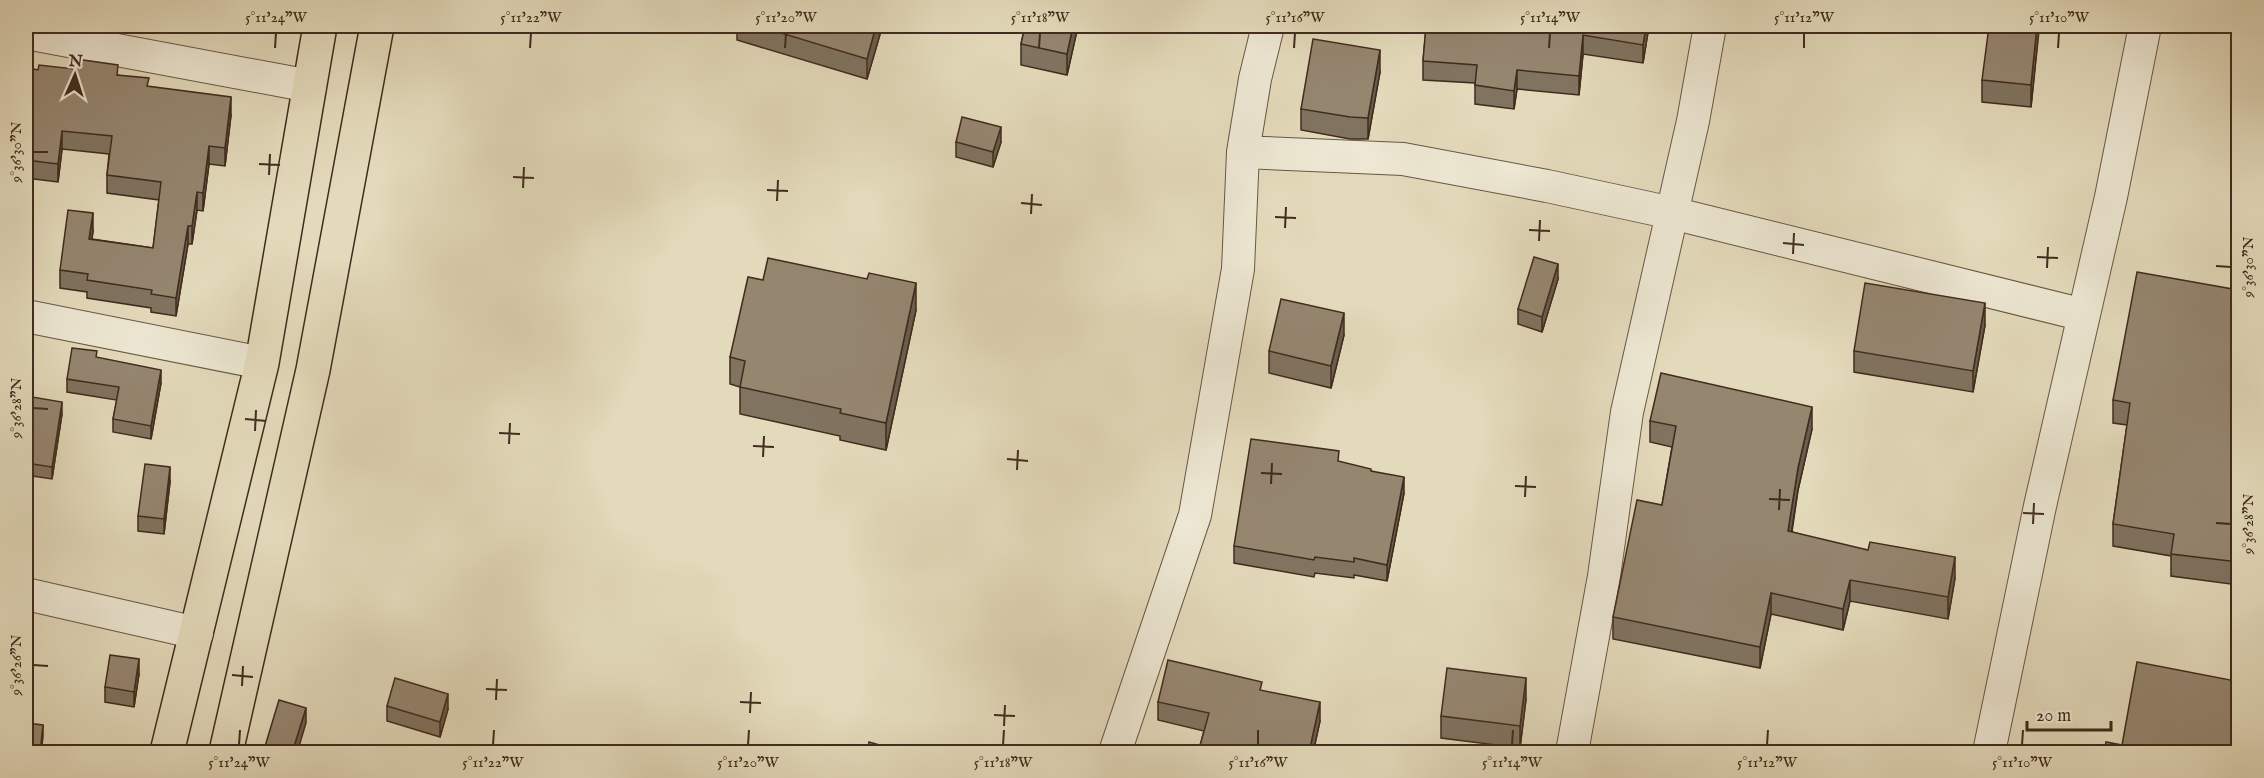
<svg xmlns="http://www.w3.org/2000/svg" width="2264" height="778" viewBox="0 0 2264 778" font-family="'IM FELL English',serif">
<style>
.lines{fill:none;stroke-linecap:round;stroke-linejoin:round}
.street-casing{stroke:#695745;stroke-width:34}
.highway-casing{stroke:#402b1e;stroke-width:36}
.street{stroke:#ede7d3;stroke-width:32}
.highway{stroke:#e3dabb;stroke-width:33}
.wall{fill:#807360;stroke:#402b1e;stroke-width:1.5}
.shaded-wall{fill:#685e4e;stroke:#402b1e;stroke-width:1.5}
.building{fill:#958670;stroke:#402b1e;stroke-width:1.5}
.ticks{fill:none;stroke:#402b1e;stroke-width:2}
.neatline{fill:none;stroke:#402b1e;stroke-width:2}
.ticks-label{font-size:15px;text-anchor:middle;fill:#402b1e}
</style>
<rect width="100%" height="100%" fill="#e3dabb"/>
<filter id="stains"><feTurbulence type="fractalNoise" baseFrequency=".00333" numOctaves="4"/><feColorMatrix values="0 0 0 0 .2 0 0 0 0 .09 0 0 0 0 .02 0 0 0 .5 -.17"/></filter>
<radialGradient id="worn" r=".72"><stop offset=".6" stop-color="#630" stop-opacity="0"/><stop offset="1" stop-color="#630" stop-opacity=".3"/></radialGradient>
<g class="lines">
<defs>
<path id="street" d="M26,33L310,86
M1243,152L1403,159L1547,186L1672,213L2084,315
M26,316L262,363
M26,594L197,633
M1115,752L1195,515L1238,269L1243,152L1255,79L1268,26
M1572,752L1604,576L1627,412L1693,121L1710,26
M1989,752L2040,506L2111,197L2145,26"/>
<path id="highway" d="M167,752L262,363L320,26
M226,752L313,370L377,26"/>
</defs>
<use href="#street" class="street-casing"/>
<use href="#highway" class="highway-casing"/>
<use href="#street" class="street"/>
<use href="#highway" class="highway"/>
</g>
<path class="wall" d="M125,26H171V33L133,30V27Z
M733,26H881V31L867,79L737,40V27Z
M1025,26H1078L1067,75L1021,65V44Z
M1416,26H1649L1643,63L1583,54L1579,95L1517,89L1514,109L1475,104V83L1423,80V61L1426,28Z
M1780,26H1792V28Z
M2039,26L2031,107L1982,102V80Z
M26,68L38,70L118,75L149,87L231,115L225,166L209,164L203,211L197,210L192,244H188L176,316L151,312V308L87,298V292L60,288V270L93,231L92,239L153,248L159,200L107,193V175L109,154L62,149L58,182L26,178Z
M1380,72L1368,139H1350L1301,130V109Z
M956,142H1001L993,167L956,157Z
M2238,188V235L2233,234V219Z
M1558,279L1542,332L1518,324V309Z
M2238,290V585L2171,576V556L2113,546V524L2127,425L2113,423V400Z
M916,310L886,450L840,440V436L740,414V387L730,384V357Z
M1985,325L1973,392L1854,372V351Z
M1344,335L1331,388L1269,373V351Z
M97,358L161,383L151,439L113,432V419L117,400L67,392V379Z
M26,396L62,414L52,479L26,475Z
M1650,421L1812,429L1798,490L1792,532L1955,578L1948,619L1850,601L1843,630L1771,614L1760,668L1613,639V617L1662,505L1672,447L1650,442Z
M1339,462L1371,471L1404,493L1387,581L1354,575V578L1315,573L1314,577L1234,563V546Z
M170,482L164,534L138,531V516Z
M139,674L134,707L105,702V687Z
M1262,691L1320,721L1313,753H1198L1204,731L1158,720V702Z
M1526,699L1520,748L1441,738V716Z
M387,706L448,709L440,737L387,721Z"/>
<path class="shaded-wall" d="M876,26H881V31L867,79V59Z
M1073,26H1078L1067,75V54Z
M1646,26H1649L1643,63V45Z
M2037,26H2039V31L2031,107V85Z
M1583,35V54L1579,95V76Z
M1380,50V72L1368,139V118Z
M1517,70V89L1514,109V91Z
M231,97V115L225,166V148Z
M1001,127V142L993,167V152Z
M62,131V149L58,182V164Z
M209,146V164L203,211V193Z
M197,192V210L192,244V226Z
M93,213V231L89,257V239Z
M188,226V244L176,316V298Z
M1558,264V279L1542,332V317Z
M916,283V310L886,450V423Z
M1985,303V325L1973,392V371Z
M1344,313V335L1331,388V366Z
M161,370V383L151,439V426Z
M62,402V414L52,479V467Z
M1812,407V429L1798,490L1788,553V531L1798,468Z
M170,467V482L164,534V519Z
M1404,477V493L1387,581V565Z
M1955,557V578L1948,619V597Z
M1850,580V601L1843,630V609Z
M1771,593V614L1760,668V647Z
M139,659V674L134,707V692Z
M1526,678V699L1520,748V726Z
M448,694V709L440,737V722Z
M1320,702V721L1313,753H1310V748Z
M306,708V723L297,753H292Z
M43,725V737L41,753H40Z"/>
<path class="building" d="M758,26H876L867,59Z
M1025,26H1073L1067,54L1021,44Z
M1426,26H1646L1643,45L1583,35L1579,76L1517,70L1514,91L1475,85L1477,65L1423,61Z
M1989,26H2037L2031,85L1982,80Z
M1313,39L1380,50L1368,118L1350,117L1301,109Z
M76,59L118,65L117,75L149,78L147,86L231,97L225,148L209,146L203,193L197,192L192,226H188L176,298L151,294L152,290L87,280L88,274L60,270L68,210L93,213L89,239L153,248L161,182L107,175L112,136L62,131L58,164L26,160V68L38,70L39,65L74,69Z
M962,117L1001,127L993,152L956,142Z
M2238,188V220L2233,219Z
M1534,257L1558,264L1542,317L1518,309Z
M768,258L867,279L869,273L916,283L886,423L840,413L841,409L740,387L745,361L730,357L748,277L763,280Z
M2137,272L2238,290V562L2171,554L2174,534L2113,524L2130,403L2113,400Z
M1865,283L1985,303L1973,371L1854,351Z
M1281,299L1344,313L1331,366L1269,351Z
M72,348L97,351L96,357L161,370L151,426L113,419L119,387L67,379Z
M1661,373L1812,407L1798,468L1788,531L1868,550L1870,542L1955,557L1948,597L1850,580L1843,609L1771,593L1760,647L1613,617L1637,500L1662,505L1676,426L1650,421Z
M26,396L62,402L52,467L26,463Z
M1251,439L1339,451L1338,461L1371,469V471L1404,477L1387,565L1354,558V562L1315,557L1314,560L1234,546Z
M145,464L170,467L164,519L138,516Z
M110,655L139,659L134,692L105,687Z
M1168,660L1262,682L1260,690L1320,702L1310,748L1300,746L1298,753H1198L1209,713L1158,702Z
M2137,662L2235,681L2236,678H2238V753H2104L2106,742L2122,745Z
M1447,668L1526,678L1520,726L1441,716Z
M395,678L448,694L440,722L387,706Z
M279,700L306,708L292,753H263Z
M26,723L43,725L40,753H26Z
M869,742L893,749L891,753H867Z
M1592,746L1624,753H1591Z"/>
<path class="ticks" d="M275,48L276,33M530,48L531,33M785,48L786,33M1039,48L1040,33M1294,48L1295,33M1549,48L1550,33M1804,48V33M2058,48L2059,33M33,152H48M259,164L280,165M269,175L270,154M513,177L534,178M523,188L524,167M767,190L788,191M777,201L778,180M1021,203L1042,205M1031,214L1032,194M1275,217L1296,218M1285,228L1286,207M1529,230L1550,231M1539,241L1540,220M1783,243L1804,245M1793,254L1794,233M2037,257L2058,258M2216,266L2231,267M2047,268L2048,247M33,408L48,409M245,419L266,421M255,431L256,410M499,433L520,434M509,444L510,423M753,446L774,447M763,457L764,436M1007,459L1028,461M1017,470L1018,450M1261,473L1282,474M1271,484L1272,463M1515,486L1536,487M1525,497L1526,476M1769,499L1790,500M1779,510L1780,489M2023,513L2044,514M2216,523L2231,524M2033,524L2034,503M33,665L48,666M232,675L253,677M242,686L243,666M486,689L507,690M496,700L497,679M740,702L761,703M750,713L751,692M994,715L1015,716M1004,726L1005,705M239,745L240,730M493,745L494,730M748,745L749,730M1003,745L1004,730M1258,745V730M1512,745L1513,730M1767,745L1768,730M2022,745L2023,730"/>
<rect width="2264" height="778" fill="none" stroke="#e3dabb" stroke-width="66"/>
<g transform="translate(75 75) rotate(3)" stroke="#ede7d3" stroke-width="4.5" paint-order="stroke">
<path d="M0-4.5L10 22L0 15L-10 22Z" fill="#402b1e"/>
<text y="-9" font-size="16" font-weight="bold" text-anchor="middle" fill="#402b1e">N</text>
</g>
<path d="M2027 721v9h84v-9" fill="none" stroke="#402b1e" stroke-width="3"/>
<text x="2036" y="721" font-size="18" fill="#402b1e" stroke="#ede7d3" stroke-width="4.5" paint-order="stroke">20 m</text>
<rect x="33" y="33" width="2198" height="712" class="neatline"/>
<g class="ticks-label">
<text x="276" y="22">5°11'24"W</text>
<text x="531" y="22">5°11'22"W</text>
<text x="786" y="22">5°11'20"W</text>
<text x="1040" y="22">5°11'18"W</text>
<text x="1295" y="22">5°11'16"W</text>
<text x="1550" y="22">5°11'14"W</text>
<text x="1804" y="22">5°11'12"W</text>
<text x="2059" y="22">5°11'10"W</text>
<text transform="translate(16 152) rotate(-90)" y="5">9°36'30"N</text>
<text transform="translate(2248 267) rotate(-90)" y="5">9°36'30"N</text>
<text transform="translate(16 408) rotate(-90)" y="5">9°36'28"N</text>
<text transform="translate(2248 524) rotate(-90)" y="5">9°36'28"N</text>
<text transform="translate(16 665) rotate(-90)" y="5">9°36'26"N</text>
<text x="239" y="767">5°11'24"W</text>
<text x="493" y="767">5°11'22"W</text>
<text x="748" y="767">5°11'20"W</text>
<text x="1003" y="767">5°11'18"W</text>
<text x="1258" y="767">5°11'16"W</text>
<text x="1512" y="767">5°11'14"W</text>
<text x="1767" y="767">5°11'12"W</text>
<text x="2022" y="767">5°11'10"W</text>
</g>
<rect width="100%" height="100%" filter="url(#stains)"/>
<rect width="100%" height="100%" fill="url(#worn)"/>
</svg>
